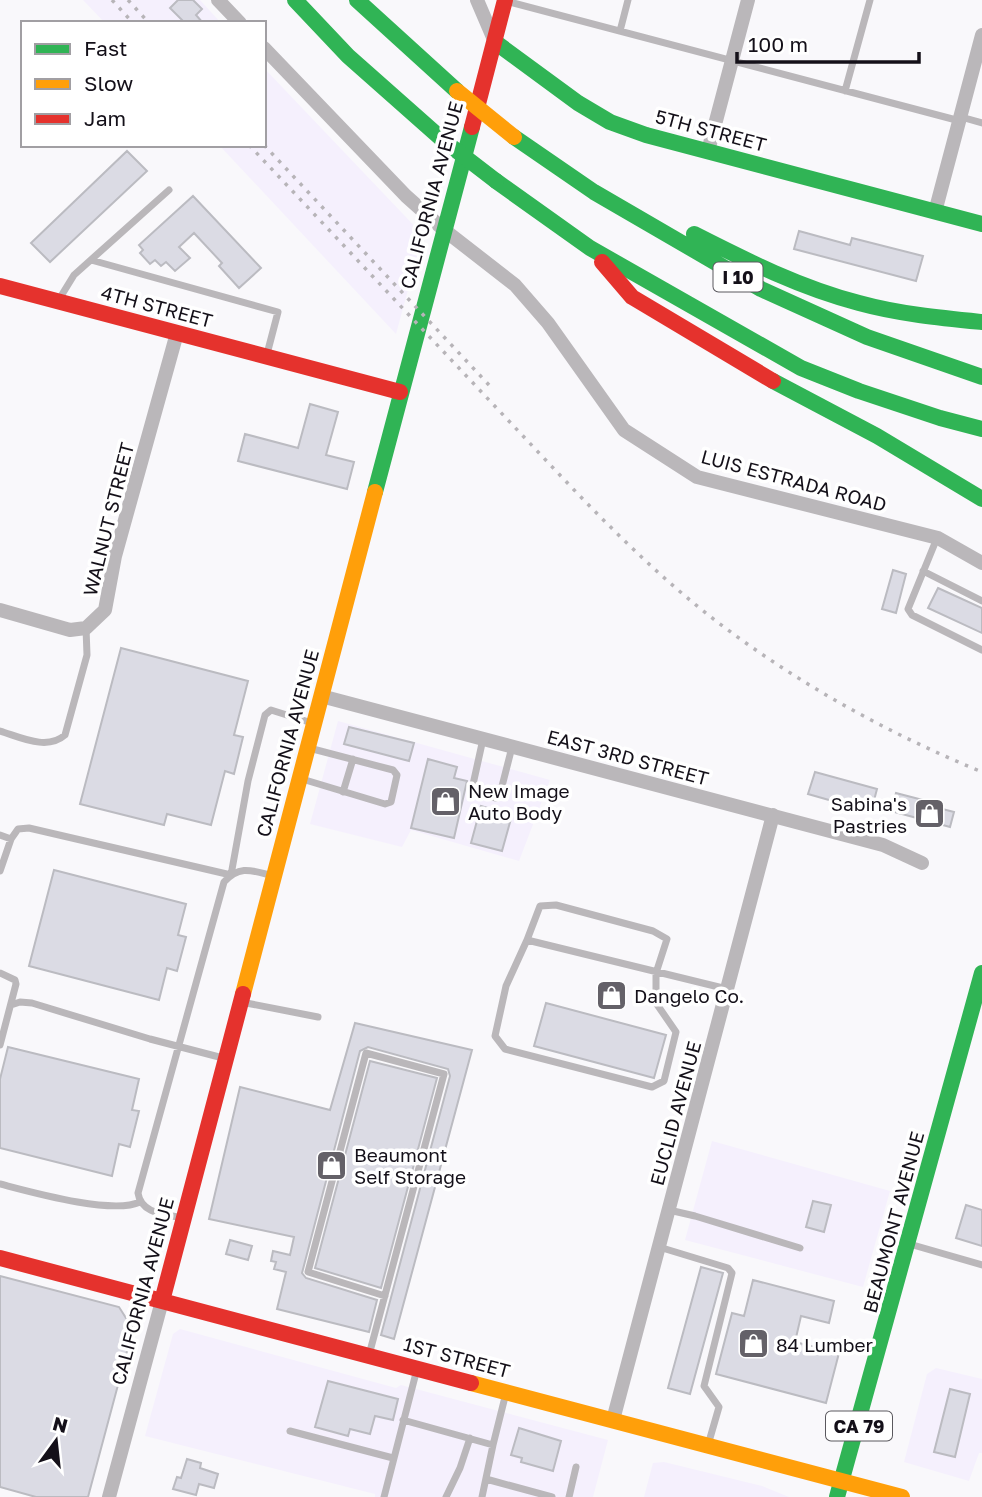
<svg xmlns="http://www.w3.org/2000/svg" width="982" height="1497" viewBox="0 0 982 1497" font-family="'Golos Text',sans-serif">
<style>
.built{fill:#f5f0fd}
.building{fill:#dbdbe4;stroke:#bbbbc1;stroke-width:2}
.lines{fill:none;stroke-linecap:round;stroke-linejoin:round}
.lane{stroke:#bab7ba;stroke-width:7}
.street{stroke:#bab7ba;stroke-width:14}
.fast{stroke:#30b455;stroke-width:16}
.slow{stroke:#ff9f0a;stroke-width:16}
.jam{stroke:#e5322d;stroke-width:16}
.rail{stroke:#b7b4b8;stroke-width:3.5;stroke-dasharray:3.5 7;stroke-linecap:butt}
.fast-bridge{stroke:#30b455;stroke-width:16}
.slow-bridge{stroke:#ff9f0a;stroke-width:16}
.labels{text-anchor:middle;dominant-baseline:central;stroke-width:7;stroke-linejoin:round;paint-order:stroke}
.shield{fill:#fff;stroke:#5a585e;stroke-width:2}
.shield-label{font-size:18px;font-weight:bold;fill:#141019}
.street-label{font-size:19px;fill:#141019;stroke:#fff}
.poi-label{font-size:19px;fill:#141019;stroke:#fff;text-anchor:start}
</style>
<rect width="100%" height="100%" fill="#f9f8fb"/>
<path class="built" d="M83,0H200L221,23H105Z
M264,68L423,235L396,334L219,145H264Z
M338,721L550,780L519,861L411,830L402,847L310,824Z
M712,1141L890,1191L863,1287L685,1240Z
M180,1329L396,1388L401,1385L608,1440L593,1497H375V1494L145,1436L173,1334Z
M936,1368L982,1379V1453H979L969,1481L904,1462L927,1374Z
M664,1462L762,1486L789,1497H644L653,1463Z"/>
<path class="building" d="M178,0H193L202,9L196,15L203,23H185L170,8Z
M127,151L147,171L50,262L31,243Z
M193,196L261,268L239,288L219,266L222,263L194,233L179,247L190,258L175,271L166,262L161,266L155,260L150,264L140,253L143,250L139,245Z
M799,231L850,245L852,238L923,256L916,281L794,249Z
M310,404L338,412L326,455L354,462L347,489L238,461L245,434L298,448Z
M893,570L906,574L896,613L882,609Z
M938,588L982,608V633L928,608Z
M121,648L248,681L234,735L243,737L234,774L225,771L211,825L167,814L164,825L80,804Z
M349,727L414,743L409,761L344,744Z
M428,759L457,767L454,778L467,781L454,838L411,828Z
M815,772L877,789L871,812L808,794Z
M896,793L923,800V804L954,812L950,827L891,811Z
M481,806L512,815L502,851L471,843Z
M54,870L186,904L178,935L186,937L177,971L167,968L159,1000L29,966Z
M546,1003L666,1035L654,1078L534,1046Z
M355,1023L472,1050L394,1339L381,1335L450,1076L448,1069L368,1047L360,1051L302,1273L306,1278L377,1300L369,1332L277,1309L286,1272L274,1269L276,1262L271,1261L273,1251L290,1255L294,1237L209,1219L240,1087L330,1110Z
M8,1047L139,1079L132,1110L139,1111L130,1147L119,1144L112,1176L0,1148V1079Z
M370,1061L437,1078L381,1288L315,1268Z
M813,1201L831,1205L824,1232L806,1227Z
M966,1205L982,1210V1246L956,1238Z
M230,1240L252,1246L248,1260L226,1254Z
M701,1267L723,1273L690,1394L668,1388Z
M0,1276L119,1307L133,1329L88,1497H36L0,1487Z
M753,1280L834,1301L829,1323L801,1316L795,1342L839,1353L826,1403L716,1374L732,1313L744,1316Z
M328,1381L398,1399L393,1420L375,1416L370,1434L350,1429L348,1436L315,1427Z
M950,1389L970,1394L955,1457L934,1452Z
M519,1428L561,1441L553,1471L521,1462L522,1458L511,1455Z
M187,1459L201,1463L200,1468L218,1474L214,1488L199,1484L196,1495L173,1489L177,1477L181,1478Z"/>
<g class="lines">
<path class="lane" d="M506,1L960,121
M620,31L628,0
M845,91L870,0
M961,117L982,123
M91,260L278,312L267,354
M58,301L74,275L169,190
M937,538L908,609L912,615L982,650
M923,571L982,601
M0,731C20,737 47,751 65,735L87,655L86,628
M483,739L472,789L477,793L496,798L500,794L512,747
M302,779L385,804L391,802L397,775L393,770L309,748
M343,792L353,759
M0,835L11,839
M0,871L11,839L18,829L29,828L231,875L248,781L265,715L271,710L312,723
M527,940L540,906L556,905L653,931L667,939L656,973V1003L676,1032L664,1081L652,1087L505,1049L495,1036L506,986L527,940L727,989
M0,973L15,980L16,984L0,1045
M241,1002L318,1017
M11,1005L20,1002L32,1003L150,1039L223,1058
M0,1184C31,1192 112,1215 140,1202
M669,1210L695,1216L800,1248
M183,1218C165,1214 141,1214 138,1193L224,882C240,864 253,871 273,876
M913,1245L982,1265
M659,1247L728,1268L732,1273L704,1386L719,1407L708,1445
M369,1355L444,1074L366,1053L308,1272L385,1296
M403,1420L493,1445L506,1393
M290,1431L393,1458
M486,1479L552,1497
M384,1497L417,1369
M446,1497L460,1468L470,1438
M482,1497L493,1445
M569,1497L576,1467"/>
<path class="street" d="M218,0L240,23
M477,0L495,42
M264,48L406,196L443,229L515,285L548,323L624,430L697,477L938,538L982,563
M708,151L748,0
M935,212L982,35
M0,610L70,630L86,628L105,610L115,556L177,333
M321,696L883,845L922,863
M613,1420L773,815
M109,1497L162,1301"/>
<path class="fast" d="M295,0L348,56L444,141
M357,0L457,91
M495,42L578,103L610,122L646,135L982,224
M514,137L594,192L761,289L867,337L982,377
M496,181L590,248L801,368L859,391L940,418L982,429
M694,234C747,261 801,288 859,303C899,314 941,318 982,322
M773,381L877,436L982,499
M375,492L472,127
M837,1497L982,973"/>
<path class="slow" d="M243,994L375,492
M471,1383L902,1497"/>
<path class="jam" d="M472,127L505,0
M602,262L632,297L773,381
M0,286L400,392
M0,1258L471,1383
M162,1301L243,994"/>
<path class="rail" d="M112,0L133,23
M128,0L149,23
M249,145C335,236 421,328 507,419C576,492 644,567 724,627C804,687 890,734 982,772
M264,145L489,385"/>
<path class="fast-bridge" d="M444,141L496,181"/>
<path class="slow-bridge" d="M457,91L514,137"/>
</g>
<defs>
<symbol id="shop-square" viewBox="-11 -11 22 22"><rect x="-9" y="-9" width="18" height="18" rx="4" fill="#646168" stroke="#fff"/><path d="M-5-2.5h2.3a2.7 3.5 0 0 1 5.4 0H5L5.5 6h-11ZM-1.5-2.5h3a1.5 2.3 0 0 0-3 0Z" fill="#fff"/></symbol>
</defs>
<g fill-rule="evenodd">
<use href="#shop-square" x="428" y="784" width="35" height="35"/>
<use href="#shop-square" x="912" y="796" width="35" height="35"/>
<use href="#shop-square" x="594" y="978" width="35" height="35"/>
<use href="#shop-square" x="314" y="1148" width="35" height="35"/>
<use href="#shop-square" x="736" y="1326" width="35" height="35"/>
</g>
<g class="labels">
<g class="shield">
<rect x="713.5" y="262.5" width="49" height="29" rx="5"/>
<rect x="826" y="1411.5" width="66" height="29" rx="5"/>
</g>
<g class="shield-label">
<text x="738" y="277">I 10</text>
<text x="859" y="1426">CA 79</text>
</g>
<g class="street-label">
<text transform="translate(711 130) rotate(15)">5TH STREET</text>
<text transform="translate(431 195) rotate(-75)">CALIFORNIA AVENUE</text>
<text transform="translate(157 306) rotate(15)">4TH STREET</text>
<text transform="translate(794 480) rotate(15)">LUIS ESTRADA ROAD</text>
<text transform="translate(108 519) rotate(-76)">WALNUT STREET</text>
<text transform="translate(287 743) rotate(-75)">CALIFORNIA AVENUE</text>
<text transform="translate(628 757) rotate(15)">EAST 3RD STREET</text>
<text transform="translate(675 1113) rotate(-75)">EUCLID AVENUE</text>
<text transform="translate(893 1222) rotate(-75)">BEAUMONT AVENUE</text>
<text transform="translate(142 1291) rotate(-75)">CALIFORNIA AVENUE</text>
<text transform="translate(457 1357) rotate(15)">1ST STREET</text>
</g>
<g class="poi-label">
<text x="468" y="790">New Image<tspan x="468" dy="22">Auto Body</tspan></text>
<text x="907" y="803" text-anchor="end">Sabina's<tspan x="907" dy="22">Pastries</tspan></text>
<text x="634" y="995">Dangelo Co.</text>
<text x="354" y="1154">Beaumont<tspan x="354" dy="22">Self Storage</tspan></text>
<text x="776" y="1344">84 Lumber</text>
</g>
</g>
<rect x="21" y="21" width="245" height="126" fill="#ffffff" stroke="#a19fa3" stroke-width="2"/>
<rect x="35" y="44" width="35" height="10" fill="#30b455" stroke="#a19fa3" stroke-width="2"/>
<text x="84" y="56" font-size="21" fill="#141019">Fast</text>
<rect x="35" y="79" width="35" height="10" fill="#ff9f0a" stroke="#a19fa3" stroke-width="2"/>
<text x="84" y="91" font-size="21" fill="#141019">Slow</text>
<rect x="35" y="114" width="35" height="10" fill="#e5322d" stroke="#a19fa3" stroke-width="2"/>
<text x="84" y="126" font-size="21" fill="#141019">Jam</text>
<g transform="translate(56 1441) rotate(15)" stroke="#ffffff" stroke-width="5" paint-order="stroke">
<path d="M0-5L12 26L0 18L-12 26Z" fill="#141019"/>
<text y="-10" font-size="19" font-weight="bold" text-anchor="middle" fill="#141019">N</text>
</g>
<path d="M737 52v10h182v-10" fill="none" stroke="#141019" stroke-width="3.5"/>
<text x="748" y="52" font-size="21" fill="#141019" stroke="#ffffff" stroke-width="5" paint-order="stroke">100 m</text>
</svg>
